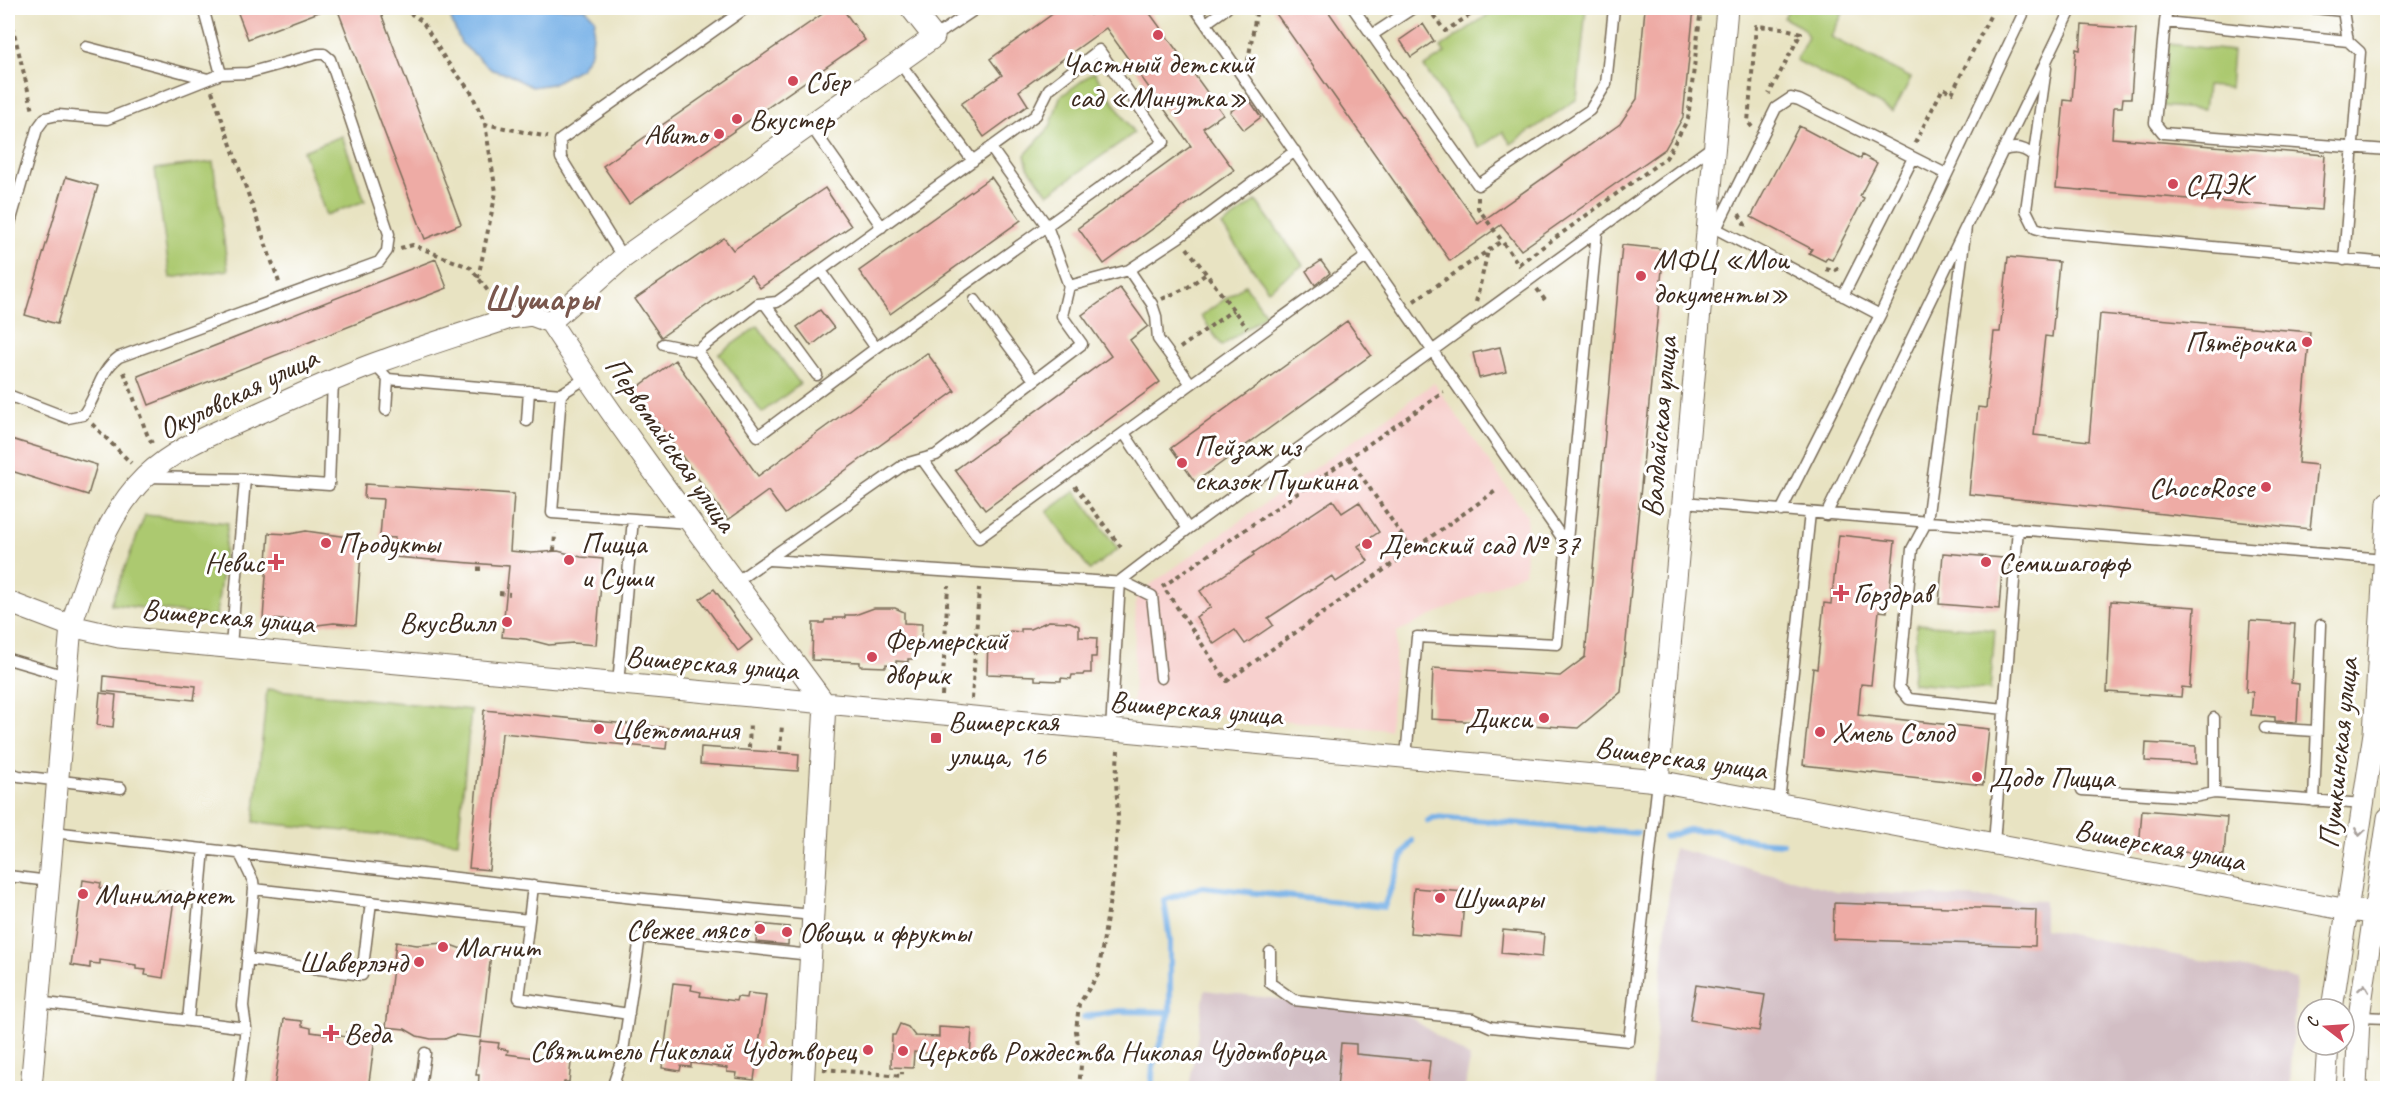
<svg xmlns="http://www.w3.org/2000/svg" width="2395" height="1096" viewBox="0 0 2395 1096" font-family="Caveat,sans-serif">
<style>
.built{fill:#f7d0ce}
.industrial{fill:#d2bec4}
.green{fill:#acc970;stroke:#747a47;stroke-width:1.5}
.water{fill:#77b1e7;stroke:#596e82;stroke-width:1.5}
.lines{fill:none;stroke-linecap:round;stroke-linejoin:round}
.stream{stroke:#77b1e7;stroke-width:6}
.building{fill:#eeaba5}
.lane-casing{stroke:#786b57;stroke-width:13}
.street-casing{stroke:#786b57;stroke-width:23}
.path{stroke:#786b57;stroke-width:4;stroke-dasharray:4.5 4.5;stroke-linecap:butt}
.lane{stroke:#fff;stroke-width:10}
.street{stroke:#fff;stroke-width:21}
.oneway{stroke:#a79f9a}
.poi-dot{fill:#d1495b;stroke:#fff;stroke-width:2}
.labels{text-anchor:middle;dominant-baseline:central;stroke-width:6;stroke-linejoin:round;paint-order:stroke}
.poi-label{font-size:30px;fill:#3b2a1e;stroke:#fff;text-anchor:start}
.street-label{font-size:30px;fill:#3b2a1e;stroke:#fff}
.district-label{font-size:36px;font-weight:bold;fill:#7a574d;stroke:#fff}
</style>
<rect width="100%" height="100%" fill="#fff"/>
<filter id="ink" filterUnits="userSpaceOnUse"><feTurbulence type="fractalNoise" baseFrequency=".0167" numOctaves="2"/><feDisplacementMap in="SourceGraphic" scale="12" xChannelSelector="R" yChannelSelector="G"/><feConvolveMatrix kernelMatrix="1 2 1 2 8 2 1 2 1" color-interpolation-filters="sRGB"/></filter>
<filter id="wash" filterUnits="userSpaceOnUse"><feTurbulence type="fractalNoise" baseFrequency=".008" numOctaves="4" result="noise"/><feDisplacementMap in="SourceGraphic" scale="24" xChannelSelector="R" yChannelSelector="G"/><feGaussianBlur stdDeviation="1.35" result="paint"/><feColorMatrix in="noise" values="0 0 0 0 0 0 0 0 0 0 0 0 0 0 0 0 0 1.4 0 .05"/><feComposite in="paint" operator="in"/></filter>
<g filter="url(#wash)">
<rect width="100%" height="100%" fill="#e8e3c2"/>
<path class="built" d="M1434,383L1527,516L1525,572L1397,632L1390,730L1133,707L1136,595Z"/>
<path class="industrial" d="M1673,848L1837,891L2044,901V929L2296,979L2290,1088H1651Z
M1205,990L1407,1015L1470,1058L1465,1088H1189Z"/>
<path class="green" d="M1498,8H1586L1577,99L1511,144L1503,132L1479,148L1424,67L1445,53L1441,47Z
M1789,8H1832L1843,13L1831,37L1911,78L1893,112L1796,60L1808,37L1803,28L1784,18Z
M2168,44L2233,51L2230,88L2207,86L2204,110L2162,106Z
M1094,72L1134,133L1048,194L1028,167L1025,155L1050,127L1060,97Z
M342,136L365,201L326,215L303,151Z
M213,162L228,270L170,278L155,169Z
M1256,201L1303,265L1268,290L1222,226Z
M1245,285L1266,314L1222,346L1201,316Z
M758,326L800,384L762,413L719,354Z
M1075,491L1118,549L1090,570L1047,512Z
M145,515L228,523L216,617L111,604Z
M1917,624L1995,630L1990,690L1912,683Z
M267,689L471,710L458,842L254,822Z"/>
<path class="water" d="M448,8H585L595,19L591,52L581,68L552,84L532,87L507,74L492,70L461,43L452,22Z"/>
<g class="lines">
<path class="stream" d="M1428,821L1434,817L1637,833
M1665,837L1687,830H1714L1754,841L1783,843
M1084,1017L1120,1011L1170,1012
M1151,1088L1153,1067L1170,1012V940L1164,900L1202,887L1384,907L1403,855L1412,841"/>
</g>
<g id="blocks">
<path class="building" d="M236,8H327V9L248,39Z
M337,8H379L461,224L425,239Z
M831,8H842L865,40L629,204L603,166Z
M1061,8H1084L1090,15L1101,8H1146L1223,114L1203,128L1234,170L1104,264L1078,228L1191,146L1106,28L1019,91L1028,105L984,137L961,104L1002,75L990,59Z
M1272,8H1326L1478,224L1620,124L1637,99L1645,8H1694L1683,117L1665,149L1521,250L1501,225L1450,261Z
M1423,24L1434,41L1411,57L1400,40Z
M2082,25L2136,29L2131,98H2123L2122,107H2114L2112,138L2325,155L2321,210L2056,188L2064,100L2072,101L2076,49L2080,50Z
M1248,98L1261,117L1244,130L1230,112Z
M1799,126L1861,159L1862,155L1877,163L1860,196L1864,198L1832,260L1827,258L1825,261L1809,253L1812,249L1751,217Z
M66,177L98,186L57,324L25,315Z
M991,177L1021,220L890,314L859,271Z
M825,188L851,226L760,288L751,275L661,337L635,299L724,238L733,250Z
M1622,245L1664,249L1621,692L1578,728L1431,719L1433,668L1560,676L1585,657Z
M2008,257L2059,262L2052,337L2045,336L2034,435L2089,441L2100,314L2310,332L2298,463L2317,465L2310,529L1969,494L1978,407L1986,408L1994,332H2000Z
M436,259L447,288L149,405L138,376Z
M1321,261L1330,273L1315,285L1306,271Z
M1120,288L1148,326L1130,340L1160,382L985,510L955,470L1111,356L1082,315Z
M820,310L834,328L811,346L797,327Z
M1347,321L1371,355L1195,482L1171,448Z
M1500,347L1506,372L1479,378L1473,353Z
M927,353L955,391L785,514L768,491L728,520L634,390L675,360L758,476Z
M8,438L97,465L88,495L8,470Z
M365,484L514,494L510,551L532,553L558,551L581,557L603,559L596,645L573,643L549,645L526,639L502,637L509,566L394,557L395,538L380,537L383,499L364,498Z
M1333,500L1342,513L1359,502L1379,532L1358,546L1368,561L1336,582L1332,576L1268,618L1273,625L1245,644L1235,630L1214,644L1196,617L1211,607L1200,591L1254,555L1253,553Z
M306,531L362,539L356,625L334,623L309,626L287,620L263,619L269,533L290,534Z
M1839,535L1895,541L1887,612L1879,611L1871,685L1861,684L1858,715L1989,729L1983,785L1803,765L1813,668L1817,669L1824,603L1831,604Z
M1943,553L2003,558L1999,609L1939,604Z
M714,589L752,640L738,651L700,599Z
M2111,601L2195,607L2190,688L2182,687L2181,697L2107,692Z
M874,608H895L904,612V623L922,624L921,643H916L915,659H908V662L896,661V665L886,664V667L860,666V662L812,660L813,623H824L825,620H834V618H845V615H855Z
M1049,621L1070,622L1079,626V637L1097,638L1096,657H1091V673H1084L1083,675H1072L1071,679L1061,678V681L1035,680V676L987,674L988,637H1000V634H1009L1010,631L1021,632V629H1030Z
M2250,621L2295,624L2291,683L2299,684L2297,722L2275,721V717L2251,715L2253,692H2246Z
M104,676L196,686L194,700L103,691Z
M100,693L116,695L113,727L97,725Z
M484,710L668,728L666,749L502,733L489,870L469,868Z
M2146,743L2196,746V764L2145,761Z
M701,747L799,754L798,771L700,764Z
M2142,810L2227,817L2224,855L2139,849Z
M83,880L101,883L100,888L110,889V893L145,898L146,894L156,895L157,890L175,892L163,978L145,975L146,970L136,969V965L100,960V964L90,963V968L71,965Z
M1414,888L1465,892L1461,937L1410,933Z
M1834,903L2036,910L2035,946L1833,939Z
M758,924L789,927L788,945L756,942Z
M1503,930L1544,934L1542,957L1501,953Z
M396,942L417,945L445,943L470,952L491,954L481,1038L455,1035L445,1039H431L417,1036L405,1029L386,1027Z
M673,983L692,985L691,990L701,992L700,996L736,1001L737,997L747,998L748,993L766,995L754,1080L736,1078L737,1073L727,1072V1068L691,1063V1067L681,1066L680,1071L662,1068Z
M1696,985L1765,995L1759,1031L1690,1020Z
M284,1019L302,1021V1026L311,1028V1032L347,1037V1032L357,1034L358,1029L376,1031L368,1089H274Z
M900,1024L908,1027L915,1036L939,1037V1027L972,1029L970,1057L914,1052L913,1068L891,1067L892,1035H895Z
M480,1041L499,1043L498,1048L508,1050L507,1054L543,1059L544,1054L554,1056V1051L572,1053L569,1082H564L563,1089H478L479,1075H476Z
M1341,1043L1356,1044V1054L1430,1061L1427,1089H1337Z"/>
</g>
</g>
<g filter="url(#ink)">
<use href="#blocks" fill-opacity="0" stroke="#786b57" stroke-width="1.5"/>
<g class="lines">
<defs>
<path id="lane" d="M203,8L221,74
M1195,8L1565,542
M1353,8L1478,185L1590,110L1606,84L1614,8
M2167,8L2165,22L2348,41L2360,52L2344,260
M2314,8L2343,11L2348,41
M2165,22L2155,123L2163,133L2388,150
M1206,23L1227,8
M1372,35L1413,8
M934,37L977,8
M86,47L208,79
M899,62L973,161
M2046,68L2026,210L2035,228L2048,232L2388,263
M811,126L882,227
M2002,151C2014,146 2024,147 2033,156
M1711,226L1880,315
M1966,227L1927,521L1912,549L1899,687L1909,699L2005,709
M1716,229L1776,108L1791,98L1799,100L1946,174
M8,230L37,129L45,118L58,115L107,119L221,74L248,73L317,54H324L330,59L389,234L387,251L379,262L119,357C99,371 97,397 83,415L68,418L8,395
M623,258L561,158L560,140L746,8
M1129,270L1152,304L1156,316L1158,339L1191,384
M821,271L876,348
M1069,286L1129,270L1179,237L1295,151
M1843,296L1913,158
M975,300L1034,380
M765,304L817,375
M663,344L697,351L758,436L876,348L1164,142L1099,50L1049,89L1036,115L777,302L758,304L697,351
M374,364L388,379L561,394L552,513L689,523
M561,394L586,378
M386,410L388,379
M527,421L529,391
M1124,433L1188,529
M922,459L979,538L1367,256
M146,477L245,479L329,485L333,380
M1683,502L2385,559
M1781,511L1880,315L2026,8
M1826,515L2072,8
M769,560L1126,583L1152,596L1161,678
M734,583L905,464L936,455L1082,344L1062,316L1069,286L1047,226L991,148
M231,646L245,479
M8,659L66,676
M618,684L633,519
M2265,728L2315,731
M1111,730L1120,581L1188,529L1713,146
M1406,757L1417,637L1557,644L1597,231
M8,772L19,776L121,788
M2082,790L2194,797L2214,793L2364,804
M2214,793V718
M2314,801L2321,625
M1779,802L1810,513
M53,832L634,898L813,915
M1994,844L2018,528
M239,852L253,881L254,889L243,1006L246,1028
M8,876L49,881
M254,889L529,920L519,998L629,1014
M529,920L533,886
M1270,952V983L1294,1000L1473,1019L1491,1027L1629,1041L1658,781
M247,959L362,975L371,902
M38,1002L246,1028L238,1088
M2359,1017L2388,1018
M188,1021L204,849
M420,1088L425,1053
M612,1088L622,1058L640,937L811,955"/>
<path id="street" d="M550,322C636,453 732,577 825,704L803,1088
M550,322L623,258L934,37L911,8
M8,602L71,626L119,637L1658,781L2348,910L2375,913
M1658,781L1727,8
M2332,1009L2374,733L2388,502
M31,1088L71,626C87,575 106,515 145,477C176,447 217,432 255,415C298,396 341,375 385,360C426,345 468,332 510,318L531,315L550,322
M2325,1088L2328,1045
M2356,1088L2359,1017L2388,818"/>
</defs>
<use href="#lane" class="lane-casing"/>
<use href="#street" class="street-casing"/>
<path class="path" d="M8,8L33,111
M402,8L422,21L445,59L471,92L485,124L548,137
M1428,8L1445,31L1481,8
M1248,61L1257,8
M212,91L280,285
M1752,127L1748,122L1756,26L1782,28L1801,33L1769,94
M1915,143L1943,88L1952,93L1994,8
M1478,197V208L1520,266
M1739,214L1745,225L1743,229
M400,248L413,245L471,268L496,302
M1187,248L1247,328
M1519,264L1666,158L1688,119L1701,8
M1826,269L1834,271L1841,267
M478,278L496,192L485,124
M1537,289L1547,303
M1162,299L1188,287L1206,274
M1414,301L1502,241
M1476,302L1488,251
M1180,348L1233,310
M124,372L147,434L153,445
M92,424L131,463
M1349,458L1412,550
M1075,486L1123,550
M554,551L555,533
M479,571V564
M1162,587L1444,392
M1166,591L1227,681L1497,490
M499,593L510,594
M942,696L948,586
M972,699L979,588
M749,748L750,722
M780,750L782,725
M823,1069L902,1076V1072
M1079,1088L1081,1065L1076,1031L1079,1004L1098,975L1113,880L1118,817L1116,780L1118,750"/>
<use href="#lane" class="lane"/>
<use href="#street" class="street"/>
</g>
<defs><path id="oneway-chevron" d="M-2-3.5L2.5 0L-2 3.5" fill="none" stroke-width="1.6" stroke-linecap="round" stroke-linejoin="round" transform="scale(1.5)"/></defs>
<g class="oneway">
<use href="#oneway-chevron" transform="translate(2360 832) rotate(98)"/>
<use href="#oneway-chevron" transform="translate(2364 988) rotate(-81)"/>
</g>
</g>
<g class="poi-dot">
<circle cx="1158" cy="35" r="6"/>
<circle cx="793" cy="81" r="6"/>
<circle cx="737" cy="119" r="6"/>
<circle cx="719" cy="134" r="6"/>
<circle cx="2173" cy="184" r="6"/>
<circle cx="1641" cy="276" r="6"/>
<circle cx="2307" cy="342" r="6"/>
<circle cx="1182" cy="463" r="6"/>
<circle cx="2266" cy="487" r="6"/>
<circle cx="326" cy="543" r="6"/>
<circle cx="1367" cy="544" r="6"/>
<circle cx="569" cy="560" r="6"/>
<path d="M273 553h6v6h6v6h-6v6h-6v-6h-6v-6h6z"/>
<circle cx="1986" cy="562" r="6"/>
<path d="M1838 584h6v6h6v6h-6v6h-6v-6h-6v-6h6z"/>
<circle cx="507" cy="622" r="6"/>
<circle cx="872" cy="657" r="6"/>
<circle cx="1544" cy="718" r="6"/>
<circle cx="599" cy="729" r="6"/>
<circle cx="1820" cy="732" r="6"/>
<rect x="930" y="732" width="12" height="12" rx="3"/>
<circle cx="1977" cy="777" r="6"/>
<circle cx="83" cy="894" r="6"/>
<circle cx="1440" cy="898" r="6"/>
<circle cx="760" cy="929" r="6"/>
<circle cx="787" cy="932" r="6"/>
<circle cx="443" cy="947" r="6"/>
<circle cx="419" cy="962" r="6"/>
<path d="M328 1024h6v6h6v6h-6v6h-6v-6h-6v-6h6z"/>
<circle cx="868" cy="1050" r="6"/>
<circle cx="903" cy="1051" r="6"/>
</g>
<g class="labels">
<g class="poi-label">
<text x="1158" y="63" text-anchor="middle">Частный детский<tspan x="1158" dy="34">сад «Минутка»</tspan></text>
<text x="805" y="81">Сбер</text>
<text x="749" y="119">Вкустер</text>
<text x="707" y="134" text-anchor="end">Авито</text>
<text x="2185" y="184">СДЭК</text>
<text x="1653" y="259">МФЦ «Мои<tspan x="1653" dy="34">документы»</tspan></text>
<text x="2295" y="342" text-anchor="end">Пятёрочка</text>
<text x="1194" y="446">Пейзаж из<tspan x="1194" dy="34">сказок Пушкина</tspan></text>
<text x="2254" y="487" text-anchor="end">ChocoRose</text>
<text x="338" y="543">Продукты</text>
<text x="581" y="543">Пицца<tspan x="581" dy="34">и Суши</tspan></text>
<text x="1379" y="544">Детский сад № 37</text>
<text x="264" y="562" text-anchor="end">Невис</text>
<text x="1998" y="562">Семишагофф</text>
<text x="1853" y="593">Горздрав</text>
<text x="495" y="622" text-anchor="end">ВкусВилл</text>
<text x="884" y="640">Фермерский<tspan x="884" dy="34">дворик</tspan></text>
<text x="1532" y="718" text-anchor="end">Дикси</text>
<text x="948" y="721">Вишерская<tspan x="948" dy="34">улица, 16</tspan></text>
<text x="611" y="729">Цветомания</text>
<text x="1832" y="732">Хмель Солод</text>
<text x="1989" y="777">Додо Пицца</text>
<text x="95" y="894">Минимаркет</text>
<text x="1452" y="898">Шушары</text>
<text x="748" y="929" text-anchor="end">Свежее мясо</text>
<text x="799" y="932">Овощи и фрукты</text>
<text x="455" y="947">Магнит</text>
<text x="407" y="962" text-anchor="end">Шаверлэнд</text>
<text x="344" y="1033">Веда</text>
<text x="856" y="1050" text-anchor="end">Святитель Николай Чудотворец</text>
<text x="915" y="1051">Церковь Рождества Николая Чудотворца</text>
</g>
<g class="street-label">
<text transform="translate(238 393) rotate(-26)">Окуловская улица</text>
<text transform="translate(1659 427) rotate(-85)">Валдайская улица</text>
<text transform="translate(671 444) rotate(55)">Первомайская улица</text>
<text transform="translate(228 616) rotate(5)">Вишерская улица</text>
<text transform="translate(712 663) rotate(5)">Вишерская улица</text>
<text transform="translate(1196 708) rotate(5)">Вишерская улица</text>
<text transform="translate(2338 753) rotate(-84)">Пушкинская улица</text>
<text transform="translate(1681 758) rotate(8)">Вишерская улица</text>
<text transform="translate(2160 845) rotate(11)">Вишерская улица</text>
</g>
<g class="district-label">
<text x="541" y="298">Шушары</text>
</g>
</g>
<rect width="2395" height="1096" fill="none" stroke="#fff" stroke-width="30"/>
<g transform="translate(2326 1027) rotate(287)"><circle r="28" fill="#ffffff" stroke="#b1aaa5" stroke-width="1.5"/>
<path d="M0-4.5L10 22L0 15L-10 22Z" fill="#d1495b"/>
<text y="-9" font-size="16" font-weight="bold" text-anchor="middle" fill="#3b2a1e">С</text>
</g>
</svg>
